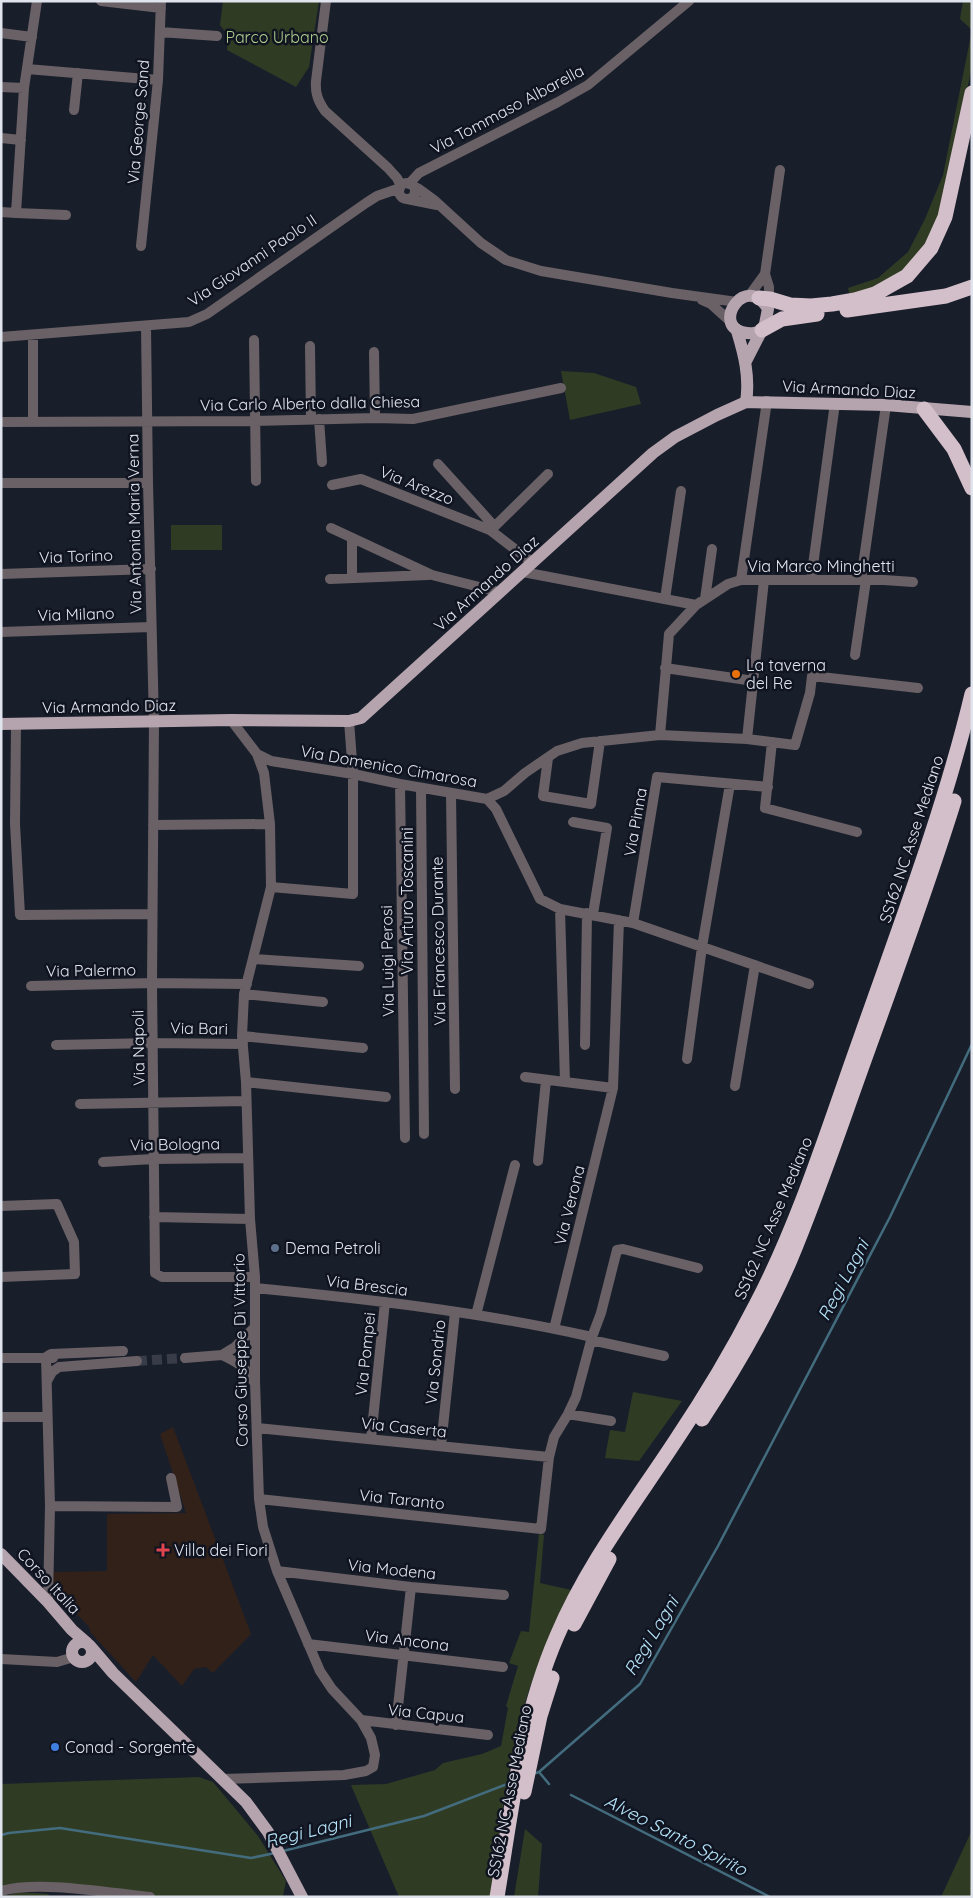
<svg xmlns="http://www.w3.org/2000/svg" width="973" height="1898" viewBox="0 0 973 1898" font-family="Quicksand,sans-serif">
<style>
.medical{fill:#322119}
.green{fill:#303b24}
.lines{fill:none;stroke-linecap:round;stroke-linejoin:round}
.stream{stroke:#436d7e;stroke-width:2.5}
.minor-tunnel{stroke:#373c48;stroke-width:10;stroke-dasharray:10 5;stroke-linecap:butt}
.minor{stroke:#696165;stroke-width:10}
.major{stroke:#b5a4ad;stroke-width:12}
.highway{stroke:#d3bfca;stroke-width:15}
.food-dot{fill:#e8710a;stroke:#101421;stroke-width:2}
.service-dot{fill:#5c6f8a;stroke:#101421;stroke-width:2}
.health-dot{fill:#e0444e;stroke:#101421;stroke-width:2}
.shop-dot{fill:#3f7fe0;stroke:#101421;stroke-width:2}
.labels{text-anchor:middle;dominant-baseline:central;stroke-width:5;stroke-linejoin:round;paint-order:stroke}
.park-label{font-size:16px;fill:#aece8d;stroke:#101421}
.street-label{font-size:16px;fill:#e0e4ed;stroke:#101421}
.poi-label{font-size:16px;fill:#e0e4ed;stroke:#101421;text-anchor:start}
.water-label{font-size:18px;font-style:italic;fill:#b6e5fa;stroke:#101421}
</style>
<rect width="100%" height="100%" fill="#191e2b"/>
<path class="medical" d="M173,1427L251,1634L213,1673L206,1667L194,1669L182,1686L153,1655L136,1682L91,1633L89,1627L53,1588L54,1572L107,1571V1514L186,1513L160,1434Z"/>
<path class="green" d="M223,1H319L309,67L296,87L227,50L228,36L220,25Z
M963,1H972V66L941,215L933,237L896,279L850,297L848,288L878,278L908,252L925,219L943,175L972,30L960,19Z
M561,371L594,373L636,387L641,404L570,420Z
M171,525H222V550H171Z
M633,1392L682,1401L639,1461L605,1458L610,1430L625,1432Z
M539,1534L544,1535L540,1583L571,1590C551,1631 533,1673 521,1717C506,1776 499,1837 490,1897H399L351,1785L386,1784L435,1770L443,1763L482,1754L501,1746L508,1708L506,1706L518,1666L509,1663L521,1631L529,1632Z
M199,1777L213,1782L258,1836L286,1881L283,1896L162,1897L120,1892L1,1889V1784Z
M525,1829L542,1844L538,1897H514Z
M972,1830V1897H941Z
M20,1892L48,1894L50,1897H1Z"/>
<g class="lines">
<path class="stream" d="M539,1772L549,1784
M533,1774L539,1772L640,1684L718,1546L890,1217L972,1044
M571,1795L770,1897
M1,1835L9,1833L60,1828L251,1858L275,1853
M283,1851L424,1816L510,1783"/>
<path class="minor-tunnel" d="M137,1361L185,1358"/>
<path class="minor" d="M101,1L161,8
M326,1L316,81C315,93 318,101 325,111L388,168L397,178L401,186
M160,32L217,36
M1,33L32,37
M27,69L158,80
M1,87L24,88
M74,110L78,73
M1,138L21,140
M399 191a8 8 0 1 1 16 0a8 8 0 1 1-16 0Z
M409,184L419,173L558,102L588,85L689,1
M413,186L419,189L434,200L481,243L506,260L541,271L672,293L737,302
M407,199L437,205
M1,212L16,213L24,88L37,1
M16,213L66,215
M141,246L158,80L161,1
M765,274L769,287V305
M749,296L765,274L780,170
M702,300L711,304L731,322
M146,326L148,483L154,721L152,983L155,1269V1273L162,1277H255
M33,335V422
M1,337L189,322L207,314L366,203L377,196L400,188
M254,340L256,481
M310,346L311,419
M374,352L375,418
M319,419L322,462
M4,422L255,421L375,418L413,419L561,388
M438,464L494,526
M1,483H148
M332,485L361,479L490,530L533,563
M331,528L432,575L499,592
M491,530L548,474
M352,538V578
M523,572L696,605
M1,574L151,569
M330,579L428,575
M741,580L767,401
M811,580L835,403
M861,580L886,405
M665,599L681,491
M705,599L712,549
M1,632L151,627
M855,655L866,580
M665,668L754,681
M231,720L257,754L271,761L353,774L400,784L487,799L496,809L540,899L560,909L633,923L809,984
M16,724L15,824L20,915L152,914
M660,735L669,634L696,605L728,584L741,580H884L913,582
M747,739L764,580
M772,742L765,808L857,832
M548,758L543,796L591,804L600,741
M400,784L405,1138
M421,788L424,1134
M451,794L455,1089
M487,799L504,791L525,773L557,751L582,743L660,735L747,739L795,745L810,693L812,676L918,688
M573,822L607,828L593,914
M153,825L270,824
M271,887L353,894V774L349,721
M633,923L657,777L768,787
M254,959L359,966
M31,986L152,983L247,984
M244,994L323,1002
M242,1036L363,1048
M56,1045L153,1043L243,1044
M585,1045L587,913
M687,1059L702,947L730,784
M525,1077L565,1082
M246,1082L386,1097
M735,1086L755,965
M613,1088L619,920
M80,1104L246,1101
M538,1161L546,1080
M103,1162L153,1159L248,1158
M1,1206L57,1204L74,1242L75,1274L1,1277
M154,1217L250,1219
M255,1288C368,1299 481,1312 592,1337
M476,1315L515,1165
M554,1329L613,1088L565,1082L560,909
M591,1340L664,1356
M222,1355C237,1362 246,1367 254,1382
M1,1358H53
M185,1358L222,1355L235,1347L255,1327
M47,1381L52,1372L59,1367L137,1361
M568,1414L611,1421
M1,1417H47
M257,1428L549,1457
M371,1439L385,1302
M441,1446L455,1312
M259,1499L541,1529L549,1457L554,1437L568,1414L576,1397L592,1337L601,1313L617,1250L623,1249L698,1268
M50,1506L177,1507L171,1478
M277,1571L411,1587L504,1595
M48,1602L50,1506L46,1357L51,1354L123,1351
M308,1644L503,1667
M1,1659L57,1662L74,1657
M361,1720L488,1735
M396,1725L411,1587
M222,1779L344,1775L366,1771L373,1767L375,1755L371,1738L361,1720L332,1689L320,1671L277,1571L263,1527L259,1499L255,1381V1277L250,1219L246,1082L242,1036L244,994L271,887L270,824L264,773L257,754
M1,1891C39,1880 109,1893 150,1897"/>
<path class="major" d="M737,331C744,354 750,377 746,402
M746,361L765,324L768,309C746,272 712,324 742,332C750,334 755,334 762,330
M1,724L231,720L349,721L361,718L653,453L675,437L717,415L746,402L886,405L972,412
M1,1554L48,1602L72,1630L87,1643
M72 1652a10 10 0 1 1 20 0a10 10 0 1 1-20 0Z
M90,1646L113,1673L246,1802L268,1832L302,1897"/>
<path class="highway" d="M759,298L770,299L790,305L811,306L832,304L855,300L875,294L907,276L931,248L945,217L972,93
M847,310L946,296L972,287
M762,330L782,319L817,314
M924,409L954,449L972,488
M702,1419C735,1369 766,1316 790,1260C816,1198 838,1133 861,1069C893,980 926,891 954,801
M574,1624L609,1559
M524,1792L540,1716L552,1678
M497,1897C512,1808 521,1719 557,1636C587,1565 634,1504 676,1440C705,1397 732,1352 756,1305C800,1221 829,1126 861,1037C901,923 944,811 972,694"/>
</g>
<circle class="food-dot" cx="736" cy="674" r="5"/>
<circle class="service-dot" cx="275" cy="1248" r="5"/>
<path class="health-dot" d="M160.5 1542.5h5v5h5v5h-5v5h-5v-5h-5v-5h5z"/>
<circle class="shop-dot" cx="55" cy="1747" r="5"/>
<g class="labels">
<g class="park-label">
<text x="277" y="37">Parco Urbano</text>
</g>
<g class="street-label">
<text transform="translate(507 109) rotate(-28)">Via Tommaso Albarella</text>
<text transform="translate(138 122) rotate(-85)">Via George Sand</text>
<text transform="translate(252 260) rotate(-34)">Via Giovanni Paolo II</text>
<text transform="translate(849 389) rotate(3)">Via Armando Diaz</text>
<text transform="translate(310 403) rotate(-1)">Via Carlo Alberto dalla Chiesa</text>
<text transform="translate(417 485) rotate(22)">Via Arezzo</text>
<text transform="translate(134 524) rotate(-91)">Via Antonia Maria Verna</text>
<text transform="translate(76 556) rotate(-2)">Via Torino</text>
<text x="821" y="566">Via Marco Minghetti</text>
<text transform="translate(486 583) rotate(-42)">Via Armando Diaz</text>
<text transform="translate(76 614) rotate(-2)">Via Milano</text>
<text transform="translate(109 706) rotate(-1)">Via Armando Diaz</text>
<text transform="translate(389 766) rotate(10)">Via Domenico Cimarosa</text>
<text transform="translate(635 822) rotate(-80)">Via Pinna</text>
<text transform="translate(911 839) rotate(-72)">SS162 NC Asse Mediano</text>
<text transform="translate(407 901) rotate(-90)">Via Arturo Toscanini</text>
<text transform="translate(438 941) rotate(-91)">Via Francesco Durante</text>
<text transform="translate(387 961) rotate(-91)">Via Luigi Perosi</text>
<text transform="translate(91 970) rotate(-1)">Via Palermo</text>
<text transform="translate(199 1028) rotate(1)">Via Bari</text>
<text transform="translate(138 1048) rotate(-91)">Via Napoli</text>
<text transform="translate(175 1144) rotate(-1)">Via Bologna</text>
<text transform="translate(569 1205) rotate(-76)">Via Verona</text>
<text transform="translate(773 1218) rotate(-67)">SS162 NC Asse Mediano</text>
<text transform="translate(367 1285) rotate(7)">Via Brescia</text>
<text transform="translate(240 1350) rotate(-91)">Corso Giuseppe Di Vittorio</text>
<text transform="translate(365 1354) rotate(-84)">Via Pompei</text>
<text transform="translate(435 1362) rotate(-84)">Via Sondrio</text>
<text transform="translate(404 1427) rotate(6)">Via Caserta</text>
<text transform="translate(402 1499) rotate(6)">Via Taranto</text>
<text transform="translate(392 1569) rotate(6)">Via Modena</text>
<text transform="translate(49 1581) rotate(47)">Corso Italia</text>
<text transform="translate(407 1640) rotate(7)">Via Ancona</text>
<text transform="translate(426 1713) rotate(6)">Via Capua</text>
<text transform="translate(509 1791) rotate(-79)">SS162 NC Asse Mediano</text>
</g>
<g class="poi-label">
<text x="746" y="665">La taverna<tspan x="746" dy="18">del Re</tspan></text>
<text x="285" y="1248">Dema Petroli</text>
<text x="174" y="1550">Villa dei Fiori</text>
<text x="65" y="1747">Conad - Sorgente</text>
</g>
<g class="water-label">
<text transform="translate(843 1280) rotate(-62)">Regi Lagni</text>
<text transform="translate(651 1636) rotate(-59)">Regi Lagni</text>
<text transform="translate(308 1831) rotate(-14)">Regi Lagni</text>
<text transform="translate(676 1835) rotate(27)">Alveo Santo Spirito</text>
</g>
</g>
<rect width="973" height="1898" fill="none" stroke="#e0e4ed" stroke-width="5"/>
</svg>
